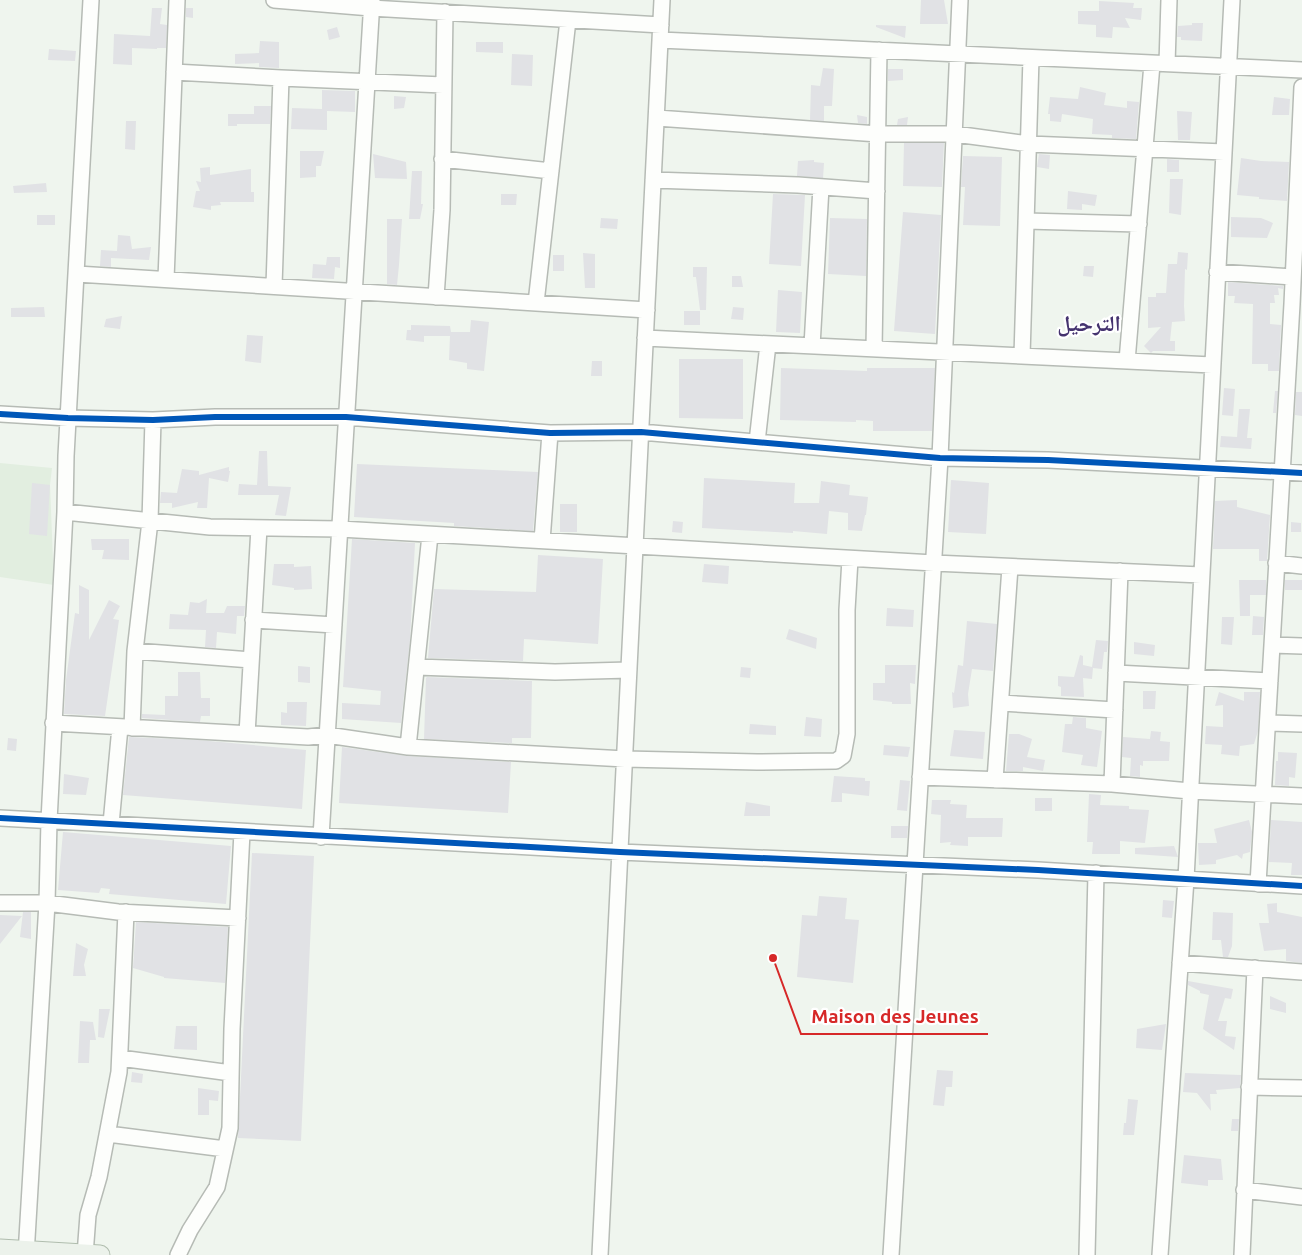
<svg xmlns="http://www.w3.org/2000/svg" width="1302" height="1255" viewBox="0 0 1302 1255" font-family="Ubuntu,'Noto Naskh Arabic',sans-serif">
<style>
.built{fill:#e2eee0}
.building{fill:#e1e2e5}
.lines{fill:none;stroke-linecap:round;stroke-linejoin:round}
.minor-casing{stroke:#b6bbb5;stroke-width:18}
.major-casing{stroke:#b0bdae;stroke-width:21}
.minor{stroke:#fdfefc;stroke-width:15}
.major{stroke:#ecf2eb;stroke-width:19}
.cycleway-casing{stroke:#fff;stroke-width:9}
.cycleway{stroke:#0057b8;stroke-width:6}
.labels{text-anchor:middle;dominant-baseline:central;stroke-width:4.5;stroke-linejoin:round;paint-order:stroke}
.district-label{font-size:22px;font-weight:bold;fill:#45336f;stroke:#fff}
.leader{fill:none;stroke:#d62828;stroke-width:2}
.callout-dot{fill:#d62828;stroke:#fff;stroke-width:2}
.callout-label{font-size:19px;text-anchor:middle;font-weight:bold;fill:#d62828;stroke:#fff;stroke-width:4.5;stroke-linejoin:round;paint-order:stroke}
</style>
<rect width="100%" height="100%" fill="#eff5ee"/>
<path class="built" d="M0,463L52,468L50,485L54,585L0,577Z"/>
<path class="building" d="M921,0H944L948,24H920Z
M1099,1L1134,3L1133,8H1142L1141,20L1125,18L1130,28L1113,27L1112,38L1096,37V25L1078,24V11H1099Z
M152,8H162L160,24L167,25L166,48H157V49L132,48V65L113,64L114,34L150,36Z
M186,8H193V18L186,17Z
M1192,23H1203L1202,41L1181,40V37H1177L1178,26L1192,25Z
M876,25L906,26L905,38L876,27Z
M337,27L340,37L329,40L327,30Z
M260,41L279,42V68L259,67V63L235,64V54L259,53Z
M476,42H503V53L476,52Z
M49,49L76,51L75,61L48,60Z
M512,54L533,55L532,86L511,85Z
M823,68L834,69L832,106H824V121L810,120L811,85L820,86Z
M888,69H903V80L888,81Z
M1080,87L1106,93L1104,105L1127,108V101L1139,102L1136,139L1112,138V135L1092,134L1093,119L1062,114L1061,122L1050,121V114H1048L1050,97L1078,99Z
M322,90L355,91V112L327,111V130L291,129L292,108L322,109Z
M394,96L406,97L404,108L394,109Z
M1274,97L1290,99L1289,115H1272Z
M254,106H271L270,124H237V126H228V114H254Z
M1177,111L1192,112L1190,140H1178Z
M857,115L867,117V124L858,123Z
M908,117L907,125H897L898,119Z
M126,121H136L135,150L125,149Z
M904,143H944L942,187L903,186Z
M300,151H324L321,166H316V177L300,178Z
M373,154L406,162L407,179L375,178Z
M1039,154L1050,155L1049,169L1037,167Z
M963,156L1002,157L1000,226L963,225L965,187H961Z
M1241,158L1261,161L1289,162L1287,201L1259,199V197L1237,195Z
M1167,159L1179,160V172H1167Z
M814,160V162L824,163L823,178L797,176L798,161Z
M210,167V175L251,169V192H254V202H220L221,205L211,206V210L193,207L196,191H200L196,181L201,182L200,168Z
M412,171H422L421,204H423L420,219H409Z
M1170,179H1183L1181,215L1169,213Z
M46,183L47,192L14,193L13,186Z
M1068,191L1097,195L1095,206L1082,204V210L1067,209Z
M501,194H517L516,205H501Z
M773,194L805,195L801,266L769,264Z
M903,212L941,215L935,334L894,331Z
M37,215H55V225H37Z
M1231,217L1261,218L1273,223L1267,238L1231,237Z
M601,218L618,219L617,229L600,228Z
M830,218L867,219L866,276L828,274Z
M387,219H402L399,265L397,285L387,284Z
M118,235L130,236L132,249L151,247L149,260L111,258V267L100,266L101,250L117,251Z
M1178,252L1188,253L1187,270L1185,269L1184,306L1185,321L1172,322L1170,341H1175V351H1153L1151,353L1144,346L1161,327L1148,328V297H1156V293H1166L1168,264H1177Z
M583,253L595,254V288H585Z
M553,255H564V271H553Z
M327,257H340V268L335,267L334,279L312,278L313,264L326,265Z
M1084,266H1094L1093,277L1083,276Z
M693,267H707L706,310H700L696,277H693Z
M732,276H741L743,287H732Z
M1228,282L1283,286V289L1278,288L1279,295H1274L1275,303H1270V324L1281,325L1279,371H1268V364H1252L1253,304L1234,303L1235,296H1228Z
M778,290L802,292L800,333L776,332Z
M44,307L45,317H11V308Z
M733,307L744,308L743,320L731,319Z
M684,311H700V325H684Z
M122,316L120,329L104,327L106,319Z
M471,320L489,322L484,371L467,369V363L449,360L450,336H424V342L406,340L407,330H411V325L450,326L451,332H470Z
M247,335L263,336L261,363L245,361Z
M679,359H743V419L679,418Z
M592,361H602V376H591Z
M781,368L867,371V368H935L932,431H873V421L856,420V422L780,420Z
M1224,388L1235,389L1233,416L1222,415Z
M1275,391H1278L1276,413H1273Z
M1296,392H1302V416L1295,415Z
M1239,409H1250L1247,438H1252L1251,449L1220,447L1221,436L1237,437Z
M259,451H267L268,486L291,487L286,516L275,515L279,495H238L239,484L257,485Z
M357,464L538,472L533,531L454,526V523L354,517Z
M229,467V471H230L228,482L209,478L207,508H197L198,502L172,508V503H160L161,492L177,493L182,469L199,471V475Z
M704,478L795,483L794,503H819L821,481L850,485L849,495L868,497L866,515H865L862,531L848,530V513L829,511L827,534L793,531V533L702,528Z
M951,480L989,483L986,534L948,532Z
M32,483L50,485L47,536L29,534Z
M1237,500V507L1270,515L1267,561H1259V549H1213L1215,501Z
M560,504H577V532H560Z
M673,521L683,522L682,533L672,532Z
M1291,522L1301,523V532H1291Z
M91,539H129V560L102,559L104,550H92Z
M352,539L415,543L410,640L401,723L342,719V703L380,705L381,691L343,687Z
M538,555L603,559L598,644L524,639L523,661L428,658L434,589L536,592Z
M274,564H294V567L311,566L312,589L294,590V588L272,585Z
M704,564L729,566L728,584L702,582Z
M1239,580H1266V595H1250V616H1240Z
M1285,580H1302V590H1285Z
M79,585L89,590V640L109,600L120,606L113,619L119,620L105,716L64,714L66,680L75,613L79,614Z
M207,599L206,613H224L227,606H245L244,616H237L236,634L217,632L216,648L205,647L206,630L169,629L170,614L188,615L190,602L199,603Z
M887,608L914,610L913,627L886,626Z
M1253,616L1264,617L1263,635H1252Z
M1222,617H1234L1232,645L1221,644Z
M967,621L997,624L993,671L972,669L968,694L969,706L953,708L952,692L954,693L958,665L963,666Z
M789,629L817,638L816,649L786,639Z
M1096,640L1108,641L1107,652H1104L1102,669L1093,668L1092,679L1083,678L1084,697L1061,696V687L1058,686V676L1074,677L1080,655L1083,656V665L1092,667Z
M1134,642L1155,645L1154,656L1134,654Z
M885,665H916L915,684L910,683L911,704H892V702L873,700V683H885Z
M298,666L310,667V683L298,682Z
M741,667L751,668L750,678L740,677Z
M178,672H200L201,698H210V716H201L200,722L142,718V714L165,715V696H178Z
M427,677L532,681L531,738H512V743L424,739L426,678Z
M1143,691H1156L1155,709H1143Z
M1219,692L1244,701V692H1260L1258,731L1254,744L1240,746L1239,756L1221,754L1222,745L1205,744L1206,726L1223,727V705L1215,706Z
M287,702H307L306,726L281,725V712L287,713Z
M806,717L822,719L821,737L804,736Z
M1073,717L1086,718V728L1102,731L1097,767L1081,765L1083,755L1062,752L1065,724H1072Z
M750,724L776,726V735L749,734Z
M954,730L985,732L983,759L950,756Z
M1151,731L1161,732L1160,741L1170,742L1169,761H1143V766L1140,765V777L1130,776L1131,758L1122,757L1123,737L1150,739Z
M1009,734H1019L1032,739L1027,757L1045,760L1043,771L1023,767V771H1006Z
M129,737L198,740L306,750L302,809L123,795Z
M8,738L17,739L16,751L7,750Z
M884,745L910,747L908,757L883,755Z
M342,747L407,756L511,762L508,813L339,803Z
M1278,752L1297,753L1295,778L1289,777V786L1275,785L1276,761H1278Z
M64,774L89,778L86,795L63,794Z
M834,776L865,778V781H870L869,796L842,793V802H831Z
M900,780L910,781L907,811L897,810Z
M1089,794L1101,795L1100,805L1129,806V809L1149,810L1145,843L1120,841V854H1092L1093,842H1087Z
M1035,798H1052V811H1035Z
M932,800H951L950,804L967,805L966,818H1003L1002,837H968V846L950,845L951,842L940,843L941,815L931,814Z
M746,802L770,806V816H744Z
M1249,820L1252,832L1250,852L1243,854L1242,859L1237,855L1216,860V864L1199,865L1198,843H1217L1214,829Z
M1271,820L1302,822V875H1291L1292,863L1269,862Z
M891,826H908L907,838H891Z
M63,832L231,846L226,904L109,894L110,889L101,888L99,893L58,890Z
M1174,846L1178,857L1135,854V848Z
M252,853L314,856L301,1141L238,1138Z
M819,896L847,898L845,919L859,920L853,983L797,977L802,915L817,916Z
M1163,900L1174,901L1172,918L1162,917Z
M1277,903V912L1302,917V963L1286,961V949L1264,951L1259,923H1269L1267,904Z
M23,912H31V939L20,937Z
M1213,912L1233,913L1232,946L1228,957H1223L1221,940H1212Z
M0,915L22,916L0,944Z
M136,922L228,927L225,983L164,978V977L133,968Z
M76,943L88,949L84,965L86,976H73Z
M1188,981L1233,989L1231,999L1225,998L1218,1021H1227L1225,1036L1236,1037L1234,1050L1203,1029L1209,995L1200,993V991L1188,985Z
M1270,996L1286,1003V1013L1270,1009Z
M99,1009H110L104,1038L98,1037Z
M80,1021L93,1022L96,1040H90L89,1063H78Z
M1166,1024L1162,1050L1136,1048L1137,1029Z
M176,1026H197V1050L174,1049Z
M937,1070L953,1071L952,1087H946L944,1106L933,1105Z
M132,1072L143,1074L142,1083L131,1082Z
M1185,1073L1241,1075L1240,1088L1216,1090L1217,1094H1210L1211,1111L1197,1093L1183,1092Z
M198,1088L219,1091L218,1101L209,1100V1115H198Z
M1128,1099L1138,1100L1134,1135H1123L1124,1123H1126Z
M1232,1119H1239L1238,1131H1231Z
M1184,1155L1221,1159L1223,1180H1208V1186L1181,1183Z"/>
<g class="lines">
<defs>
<path id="minor" d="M274,0L371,8L661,25
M660,40L1302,70
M1167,64L1169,0
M174,72L281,78L443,85
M657,118L878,134H955L1029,144L1224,152
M442,159L551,171
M653,180L798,185L877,191
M1026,221L1139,224
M1217,272L1293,277
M77,274L647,310
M166,279L177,0
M274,286L281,78
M436,297L442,210L445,12
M536,303L568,20
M645,338L1212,365
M812,346L821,187
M874,349L879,50
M1022,356L1031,58
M1127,361L1152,64
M0,414L68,418L153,420L215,417H346L550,433L641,432L940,458L1048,460L1302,473
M757,442L768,344
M65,512L210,527L340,529L934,563L1201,575
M542,541L550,433
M1276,563L1302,566
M253,620L334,625
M1272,645L1302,646
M135,651L251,660
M417,667L555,672L629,670
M1116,673L1270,681
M1001,703L1115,710
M53,723L308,737L327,735L408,747L625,759L757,762L836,761L843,756L847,734V610L850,559
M1268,723L1302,724
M132,728L135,651L150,521L153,420
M247,734L259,528
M408,747L430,535
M920,777L1112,784L1190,791L1302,796
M995,780L1010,567
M1112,784L1120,571
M0,818L620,852L1038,870L1302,886
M111,824L120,727
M321,837L372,0
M1258,884L1292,304L1302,87
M0,903H47L118,912L238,918
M1180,963L1302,972
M120,1058L231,1073
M1249,1087L1302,1088
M108,1134L225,1149
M1244,1190L1302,1197
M26,1255L47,903L49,821L65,512L66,456L91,0
M85,1255L88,1215L99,1177L119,1072L126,912
M178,1255L190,1230L217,1187L230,1128L232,1029L242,832
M600,1255L662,0
M891,1255L940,458L960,0
M1087,1255L1096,873
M1160,1255L1186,879L1232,0
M1242,1255L1255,968"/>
<path id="major" d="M0,1249L100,1255"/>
</defs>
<use href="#minor" class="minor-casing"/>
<use href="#major" class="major-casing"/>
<use href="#minor" class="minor"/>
<use href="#major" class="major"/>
<defs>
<path id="cycleway" d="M0,414L68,418L153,420L215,417H346L550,433L641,432L940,458L1048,460L1302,473
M0,818L620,852L1038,870L1302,886"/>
</defs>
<use href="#cycleway" class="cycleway-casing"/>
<use href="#cycleway" class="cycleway"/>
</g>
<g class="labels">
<g class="district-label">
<text x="1089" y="322">الترحيل</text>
</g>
</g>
<path class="leader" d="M773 958L801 1034H988"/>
<circle class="callout-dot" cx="773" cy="958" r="5"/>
<g class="callout-label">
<text x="895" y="1023">Maison des Jeunes</text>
</g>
</svg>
